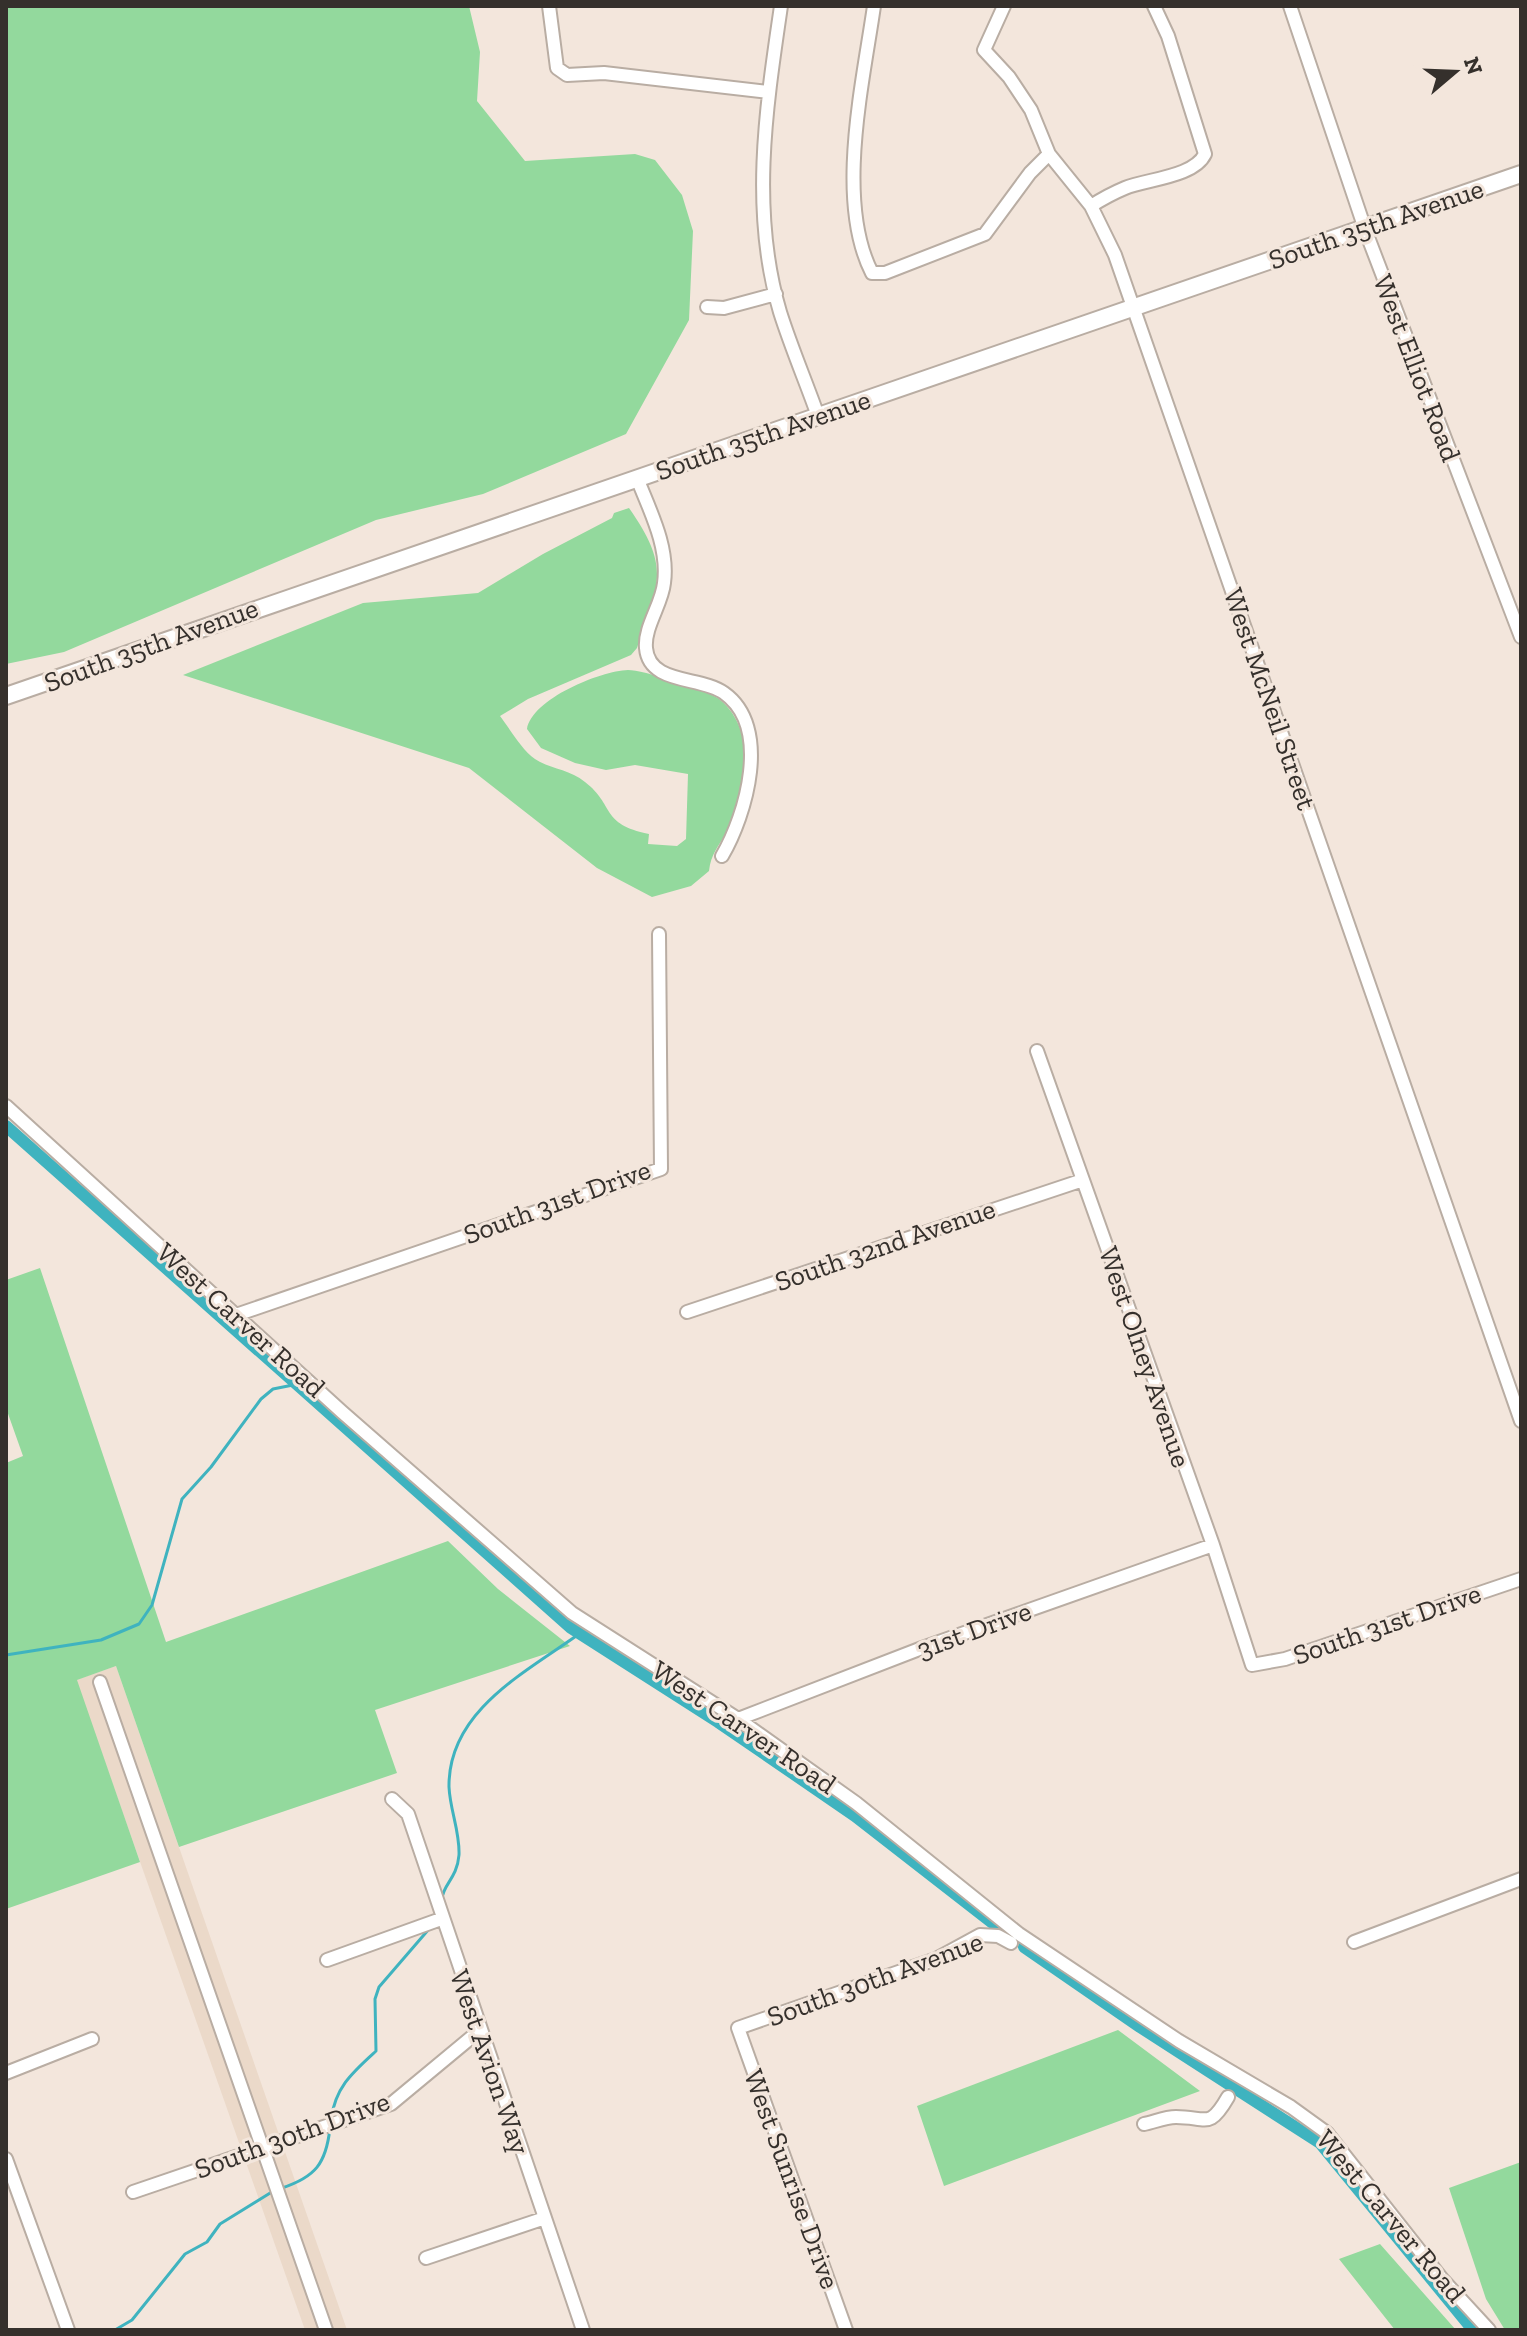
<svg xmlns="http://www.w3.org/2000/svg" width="1527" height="2336" viewBox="0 0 1527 2336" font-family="'Zilla Slab',serif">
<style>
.built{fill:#ebd9c9}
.green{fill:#93d99d}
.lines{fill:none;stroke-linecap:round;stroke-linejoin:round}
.stream{stroke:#3fb3bf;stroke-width:3}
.canal{stroke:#3fb3bf;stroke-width:12}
.minor-casing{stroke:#b9ada3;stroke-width:16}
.tertiary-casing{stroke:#b9ada3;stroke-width:20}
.minor{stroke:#fff;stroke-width:12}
.tertiary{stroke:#fff;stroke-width:16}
.labels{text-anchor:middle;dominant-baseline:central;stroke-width:6;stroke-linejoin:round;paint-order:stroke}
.street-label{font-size:28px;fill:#35302c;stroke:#f3e6dc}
</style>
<rect width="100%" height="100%" fill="#f3e6dc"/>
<path class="built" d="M116,1666L347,2330H305L76,1680Z"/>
<path class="green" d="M6,6H469L480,52L477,101L525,161L635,154L655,160L682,195L693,231L689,320L626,434L483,494L376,520L64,652L6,664Z
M629,508C671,568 659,583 637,648L631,655L528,699L500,716C510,729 522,750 535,759C550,769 569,769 585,782C615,805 600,824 649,834L648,844L677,846L686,839L688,774L635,765L606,770L575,763L541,748L527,729C532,699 600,671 628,670C643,670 703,689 716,697C731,706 742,727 744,744C748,771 741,809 726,833C718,847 711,854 709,871L691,886L652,897L597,868L469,768L183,675L363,603L478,593L543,554L612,518L614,513Z
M40,1268L166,1642L448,1541L498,1589L570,1646L375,1710L397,1773L179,1847L116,1666L77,1680L140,1862L6,1909V1463L23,1456L6,1408V1280Z
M1118,2030L1200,2091L944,2186L917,2106Z
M1521,2162V2330H1505L1486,2299L1449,2188Z
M1380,2244L1456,2330H1395L1339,2259Z"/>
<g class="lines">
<path class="stream" d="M6,1655L101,1640L139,1624L152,1605L182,1499L211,1467L261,1399L273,1389L293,1385
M442,1899C443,1884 457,1879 459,1855C460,1832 450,1810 449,1787C448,1711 526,1672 579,1634
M331,2120C335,2087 353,2072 376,2051L375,1999L379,1987L429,1929
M282,2188C315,2177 326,2164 330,2128
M115,2330L132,2320L185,2254L207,2242L220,2224L275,2190"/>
<path class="canal" d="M6,1126L571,1628L718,1722L855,1816L999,1928
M1024,1947L1140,2027L1320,2143L1473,2330"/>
<defs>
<path id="minor" d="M549,6L557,68L567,75L604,73L768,92
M781,6C766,108 750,211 780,312C791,347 806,382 818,416
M874,6C863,83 835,201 872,273H885L985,234L1030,173L1049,154
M1004,6L984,50L1009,77L1031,110L1049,154L1091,206L1115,255L1521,1421
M1290,6L1366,232L1521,637
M1091,206C1102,199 1113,193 1125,188C1147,179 1194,177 1205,154L1168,36L1154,6
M707,307L724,308L776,294
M637,478C650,511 669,547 664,583C662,604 644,627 646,648C649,685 701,676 724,693C772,727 746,815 722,856
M1037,1051L1213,1545L1252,1665L1285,1659L1521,1579
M6,1106L342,1412L572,1613L738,1719L856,1803L1019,1934L1179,2041L1291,2107L1327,2133L1442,2279L1489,2330
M687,1312L1083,1180
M236,1315L661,1169L659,934
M100,1682L326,2330
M738,1719L922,1648L1213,1545
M392,1799L408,1814L583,2330
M1354,1942L1521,1879
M327,1960L441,1919
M6,2073L92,2039
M1144,2124C1154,2122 1165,2117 1176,2117C1207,2117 1209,2130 1228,2097
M6,2159L68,2330
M133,2192L391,2104L479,2031
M426,2258L545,2218
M846,2330L738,2028L936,1959L980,1935L998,1936L1011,1943"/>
<path id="tertiary" d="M6,696L1521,174"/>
</defs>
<use href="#minor" class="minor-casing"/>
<use href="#tertiary" class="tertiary-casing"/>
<use href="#minor" class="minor"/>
<use href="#tertiary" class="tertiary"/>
</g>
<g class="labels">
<g class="street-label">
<text transform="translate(1376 224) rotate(-19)">South 35th Avenue</text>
<text transform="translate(1417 368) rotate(69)">West Elliot Road</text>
<text transform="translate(763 435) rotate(-19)">South 35th Avenue</text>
<text transform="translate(151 645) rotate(-20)">South 35th Avenue</text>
<text transform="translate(1270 699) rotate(71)">West McNeil Street</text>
<text transform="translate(557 1202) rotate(-20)">South 31st Drive</text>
<text transform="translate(885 1245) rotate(-19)">South 32nd Avenue</text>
<text transform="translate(241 1320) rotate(42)">West Carver Road</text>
<text transform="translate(1145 1357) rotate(71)">West Olney Avenue</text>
<text transform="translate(1387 1624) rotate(-19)">South 31st Drive</text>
<text transform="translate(974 1630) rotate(-20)">31st Drive</text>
<text transform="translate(744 1727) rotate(34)">West Carver Road</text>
<text transform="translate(875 1979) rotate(-20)">South 30th Avenue</text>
<text transform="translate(490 2062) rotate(71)">West Avion Way</text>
<text transform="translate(292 2135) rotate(-20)">South 30th Drive</text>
<text transform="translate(792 2179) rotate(70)">West Sunrise Drive</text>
<text transform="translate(1391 2216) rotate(50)">West Carver Road</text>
</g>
</g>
<rect width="1527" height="2336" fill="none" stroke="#35302c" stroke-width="16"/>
<g transform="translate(1455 72) rotate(71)" stroke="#f3e6dc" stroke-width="6" paint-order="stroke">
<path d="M0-6L14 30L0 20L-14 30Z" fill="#35302c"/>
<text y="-12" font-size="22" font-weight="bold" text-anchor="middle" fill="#35302c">N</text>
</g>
</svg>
